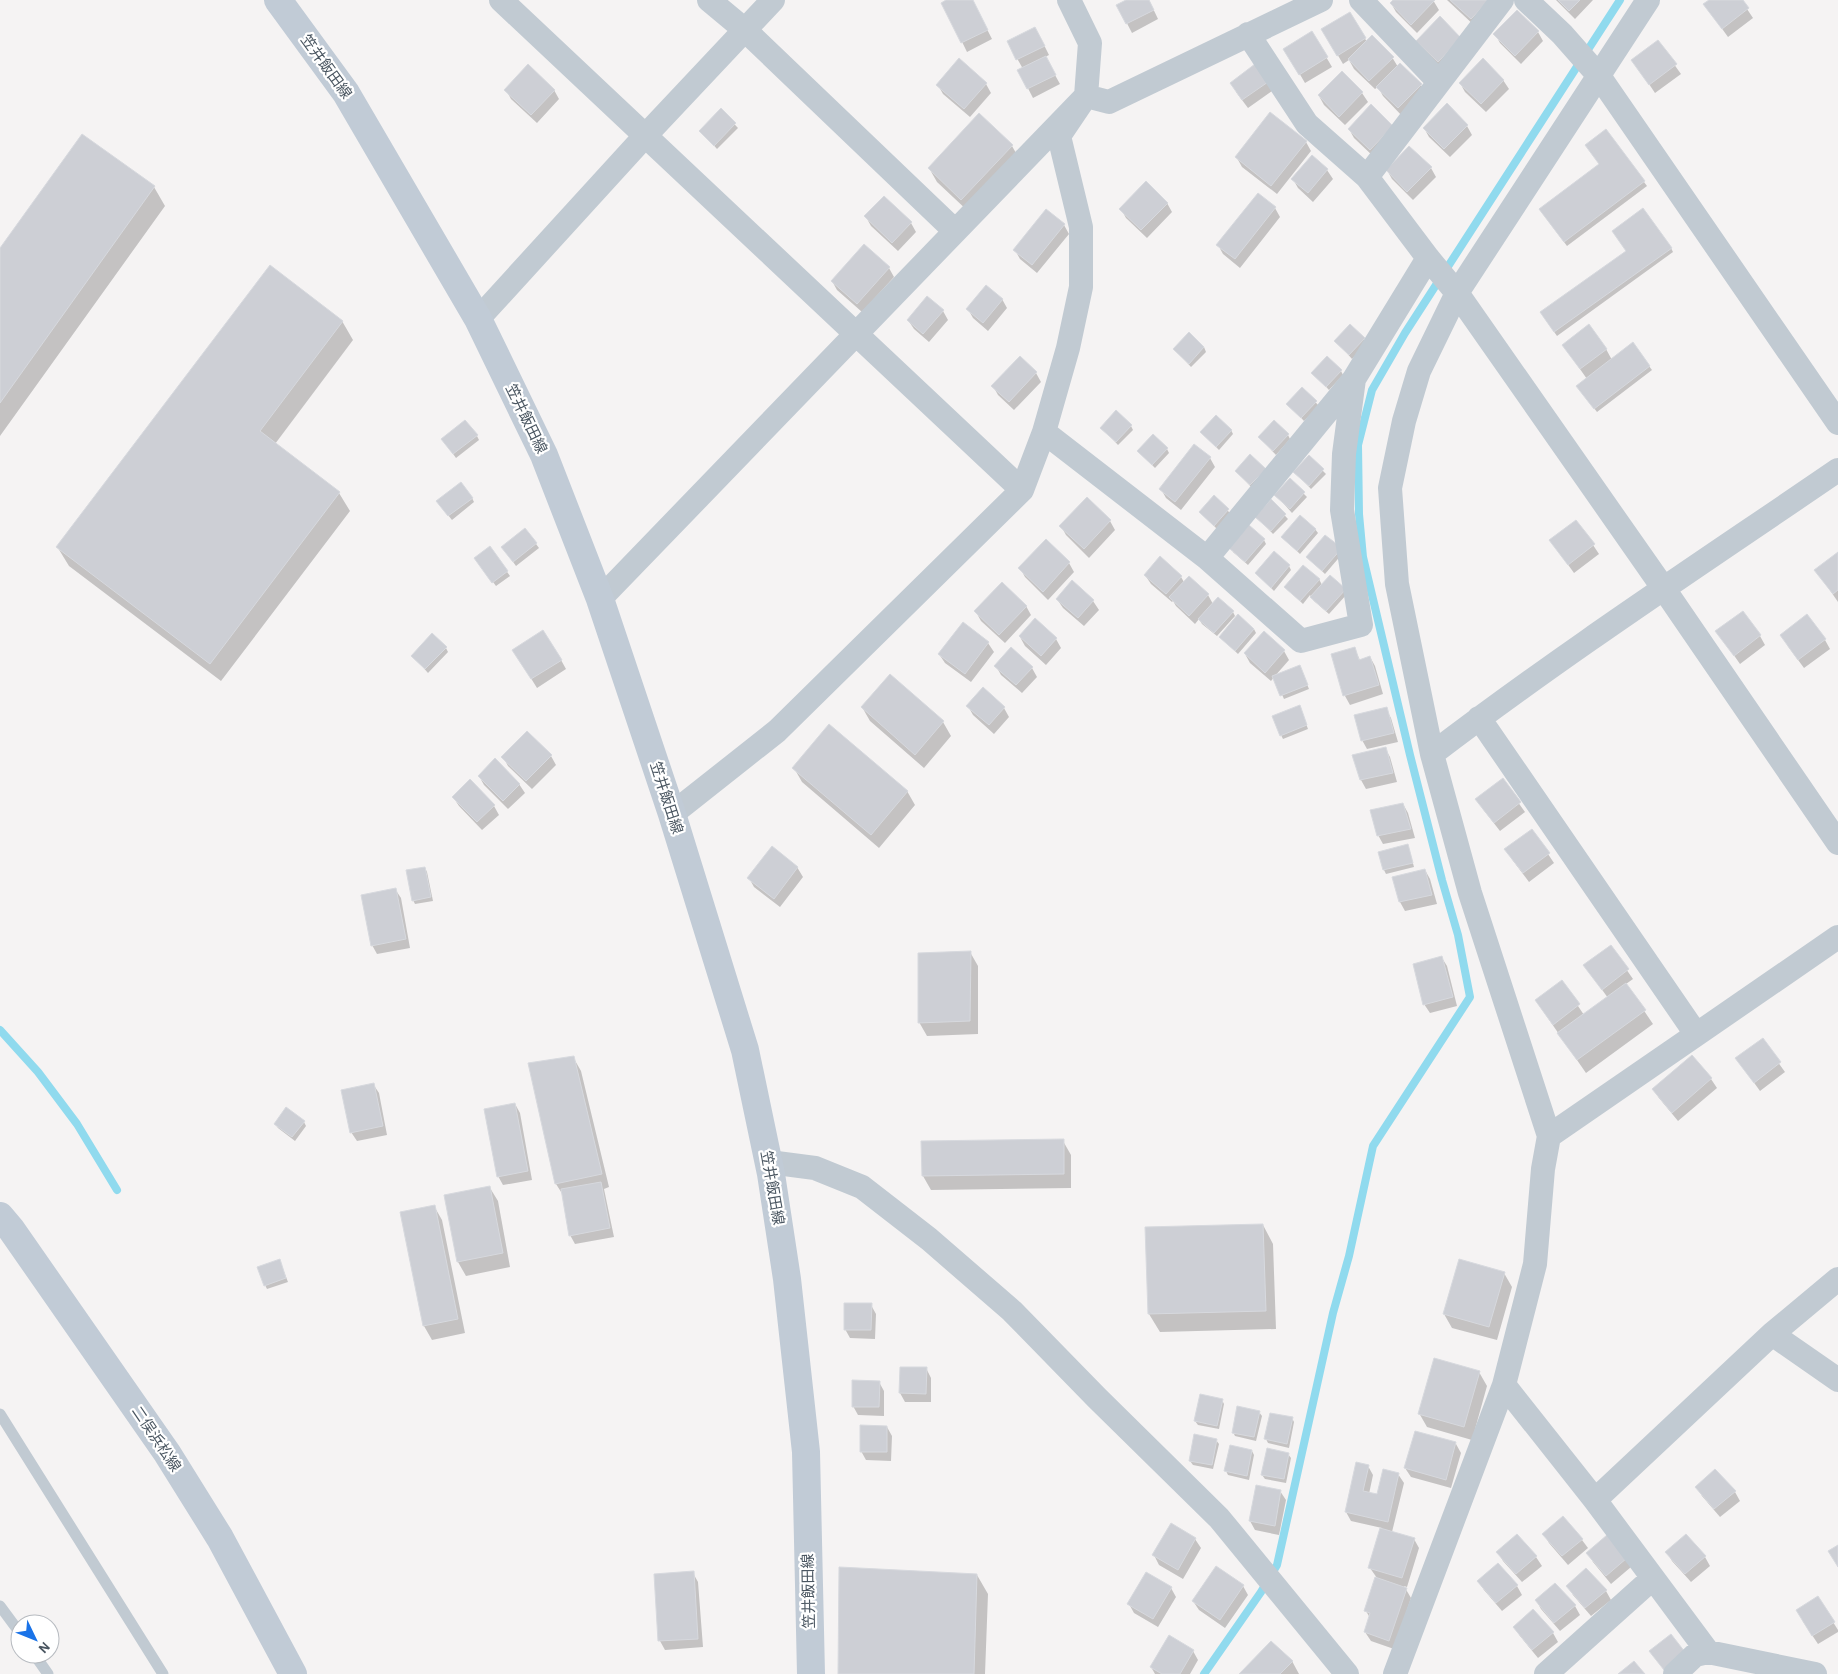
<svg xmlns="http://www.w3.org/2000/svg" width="1838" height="1674" viewBox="0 0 1838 1674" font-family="'Alegreya Sans','Noto Sans JP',sans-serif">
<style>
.shadow{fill:#0003}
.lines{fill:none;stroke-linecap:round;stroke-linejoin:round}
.stream{stroke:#90daee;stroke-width:8}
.building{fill:#cdcfd5;stroke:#d7d9de}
.lane{stroke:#c1cad2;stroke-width:11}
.street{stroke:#c1cad2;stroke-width:24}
.secondary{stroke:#c1cbd6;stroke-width:28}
.labels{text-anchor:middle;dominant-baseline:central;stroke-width:4.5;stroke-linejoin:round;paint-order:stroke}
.street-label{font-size:15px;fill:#4a5661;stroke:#fff}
</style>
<rect width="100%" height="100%" fill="#f5f3f3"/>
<path class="shadow" d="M949,0H972L992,39L967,52L943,3Z
M1129,0H1149L1158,19L1132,33L1118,6Z
M1394,0H1433L1439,10L1417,33L1396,12L1391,3Z
M1447,0H1495L1476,27Z
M1556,0H1593L1575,19Z
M1711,0H1741L1753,18L1728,37L1705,5Z
M1350,14L1367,42L1392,57L1398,67L1421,85L1426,94L1403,117L1383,96L1378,87L1375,89L1354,69L1349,60L1343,64L1323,30Z
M1538,32L1543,41L1521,64L1500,43L1495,34Z
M1312,33L1332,67L1305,83L1285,49Z
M1040,37L1049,55L1045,57L1060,84L1033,98L1019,71L1023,69L1008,42Z
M1460,38L1443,70L1422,50L1417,41Z
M1658,42L1681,74L1655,93L1633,60Z
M1255,66L1272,91L1248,108L1236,92Z
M1342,73L1362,93L1368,102L1345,125L1324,105L1319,96Z
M1503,80L1509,89L1486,112L1465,92L1460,83Z
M986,84L991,93L970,117L943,94L938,85Z
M506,90H554L559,99L537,123L511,99Z
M721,110L738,128L717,149L701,131Z
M1392,126L1375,158L1354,138L1349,129Z
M1467,126L1472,135L1450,157L1429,137L1424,128Z
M1606,131L1647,186L1567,246L1540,210L1600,165Z
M1306,142L1311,151L1277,194L1242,167L1237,158Z
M1012,146L1020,160L970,213L937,182L929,168Z
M1431,168L1436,177L1413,200L1392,179L1387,170Z
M1327,170L1333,179L1313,202L1298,188L1293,179Z
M154,187L165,206L0,436V250Z
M884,198L911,223L916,232L898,251L871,226L866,217Z
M1167,203L1172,212L1147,238L1126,218L1121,209Z
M1275,208L1280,217L1240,268L1223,254L1218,245Z
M1064,225L1069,234L1037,273L1020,259L1015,250Z
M1671,248L1673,252L1557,336L1543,316Z
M889,268L894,277L862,312L837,290L832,281Z
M1002,299L1007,308L988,331L973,318L968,309Z
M943,311L948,320L929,342L914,329L908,320Z
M342,321L353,340L275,444L339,493L350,511L221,681L69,566L58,548Z
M1350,326L1367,343L1352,359L1336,341Z
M1563,345L1606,349L1612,360L1649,366L1652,370L1597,412L1580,390L1587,379Z
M1204,347L1206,352L1191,367L1175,350Z
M1020,357L1036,373L1041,382L1014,410L998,395L993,386Z
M1341,371L1343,375L1329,390L1313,373Z
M1302,388L1319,406L1304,421L1288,404Z
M1131,426L1133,430L1118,445L1102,428Z
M1231,430L1233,434L1219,450L1202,433Z
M1288,435L1290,439L1276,455L1259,437Z
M477,436L479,440L456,458L445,443Z
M1167,449L1169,453L1155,468L1138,451Z
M1309,457L1326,474L1311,489L1295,472Z
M1210,458L1215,467L1181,510L1166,498L1161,489Z
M1265,469L1253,489L1236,471Z
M1290,480L1307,497L1292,513L1276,495Z
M1214,497L1231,514L1217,529L1200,512Z
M472,498L474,502L452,520L440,505Z
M1087,499L1110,521L1115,530L1089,558L1066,535L1061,526Z
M1271,501L1288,519L1273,534L1257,517Z
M525,529L539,548L516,566L505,551Z
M1315,529L1318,533L1300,554L1282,537Z
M1264,540L1266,544L1248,565L1233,552Z
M1046,541L1069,563L1074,572L1048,600L1025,577L1020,568Z
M1551,541L1593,545L1599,554L1574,573Z
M490,548L510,576L496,586L478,562Z
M1341,549L1343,553L1325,574L1307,557Z
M1838,554V602L1816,570Z
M1289,566L1291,570L1274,591L1256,573Z
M1145,575L1181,577L1184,582L1208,595L1213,604L1233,612L1235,616L1217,636L1202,624L1199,619L1195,624L1176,606L1173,601L1172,602L1151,584Z
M1330,577L1347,594L1329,614L1314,601L1310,595L1303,604L1285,587L1319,579L1322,585Z
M1072,582L1093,601L1099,610L1084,626L1063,608L1057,599Z
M1026,606L1031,615L1005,643L981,621L976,612Z
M963,623L988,643L994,652L971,682L945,663L939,654Z
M1254,629L1256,633L1238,654L1220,637Z
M1717,631L1760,636L1765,645L1740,664Z
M1264,633L1284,651L1289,660L1275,676L1301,670L1309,689L1284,699L1274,677L1271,681L1250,663L1245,654Z
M1020,637L1056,639L1061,648L1046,665L1025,646Z
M1825,640L1830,649L1804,668L1787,645Z
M446,648L448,652L428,673L413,656Z
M1354,648L1360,660L1370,657L1375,666L1383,694L1350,705L1345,696L1333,655Z
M519,659L561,660L566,669L537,688Z
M996,666L1032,668L1037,677L1022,693L1001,675Z
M890,675L943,722L951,736L924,768L870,721L862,707Z
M983,689L1004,708L1009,717L994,734L973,715L968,706Z
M1386,709L1391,718L1398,742L1367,749L1362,740Z
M1301,710L1308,729L1283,739L1281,735Z
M1385,748L1390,757L1397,782L1366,789L1361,780Z
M551,756L556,765L532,789L508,766L503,757Z
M794,768L907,791L915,805L879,848L802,782Z
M479,776L519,784L525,793L508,809L484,785Z
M1502,780L1525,812L1500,831L1482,808Z
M453,797L494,806L499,815L482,830L459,806Z
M1403,804L1408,813L1415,838L1383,844L1378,835Z
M1532,830L1554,863L1529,882L1511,858Z
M1408,845L1414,867L1386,874L1384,870Z
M797,867L803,877L780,907L754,887L749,878Z
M425,868L427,872L433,901L415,904L413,900Z
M1425,870L1430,879L1437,904L1405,911L1400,902L1394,878Z
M395,889L401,898L410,948L377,954L372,945Z
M1610,946L1633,979L1626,984L1653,1024L1586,1073L1536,1001L1562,982L1584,1015L1608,998L1585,966Z
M970,952L978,966V1034L927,1036L919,1022Z
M1442,958L1447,966L1457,1006L1430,1013L1424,1004Z
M1762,1040L1785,1072L1760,1091L1737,1059Z
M1692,1056L1711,1079L1717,1088L1678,1121L1659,1098L1653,1089Z
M573,1057L581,1071L609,1187L604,1189L614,1237L575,1244L570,1235L563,1195L556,1184L530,1064Z
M373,1084L379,1093L387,1135L357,1141L351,1132Z
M515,1104L520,1113L532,1180L503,1185L498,1176Z
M304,1122L306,1126L295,1141L278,1128L275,1124Z
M1063,1141L1071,1155V1188L931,1190L923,1176Z
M490,1188L498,1201L510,1267L466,1276L458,1262L446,1196Z
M434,1206L442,1220L465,1333L432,1340L424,1326L401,1213Z
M1263,1225L1273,1244L1276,1329L1160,1332L1149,1314Z
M281,1264L288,1282L267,1289L265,1285Z
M1504,1273L1512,1287L1497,1340L1452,1328L1444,1314Z
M871,1305L876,1314L875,1339L850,1338L845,1329Z
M926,1368L931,1378V1402H905L900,1393Z
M1479,1372L1487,1386L1472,1440L1427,1427L1419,1413Z
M879,1382L884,1391V1416L858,1415L853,1406Z
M1222,1400L1224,1404L1219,1429L1198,1425L1195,1421Z
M1259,1412L1262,1416L1256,1441L1235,1436L1233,1432Z
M1292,1418L1294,1422L1289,1448L1268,1443L1266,1439Z
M887,1427L892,1436L891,1461L866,1460L861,1451Z
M1416,1432L1456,1444L1461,1453L1451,1488L1411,1477L1405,1468Z
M1216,1440L1219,1444L1213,1469L1193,1465L1190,1461Z
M1252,1451L1254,1455L1249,1480L1228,1475L1226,1471Z
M1288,1454L1291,1458L1286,1483L1265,1479L1262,1475Z
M1368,1466L1373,1475L1369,1494L1378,1496L1398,1474L1404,1483L1392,1532L1414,1539L1419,1548L1407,1587L1404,1586L1411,1598L1394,1649L1371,1641L1365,1632L1370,1618L1366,1611L1377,1578L1370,1568L1382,1528L1351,1521L1346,1512Z
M1715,1471L1735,1492L1740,1501L1720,1517L1702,1496L1697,1487Z
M1280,1491L1286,1500L1279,1535L1255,1530L1250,1521Z
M1563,1518L1582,1540L1588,1548L1568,1565L1549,1543L1544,1534Z
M1517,1536L1536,1557L1542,1566L1522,1582L1503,1561L1498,1552Z
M1686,1536L1705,1557L1710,1566L1691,1582L1672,1561L1667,1552Z
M1195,1539L1201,1548L1183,1579L1159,1565L1154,1555Z
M1588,1553L1626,1559L1631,1567L1611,1584L1593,1562Z
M1498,1565L1517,1586L1522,1595L1502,1611L1484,1590L1478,1581Z
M1586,1570L1606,1591L1611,1600L1591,1616L1573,1595L1568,1586Z
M693,1573L698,1582L703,1647L665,1650L660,1641Z
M977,1575L988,1594L985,1674H839Z
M1243,1586L1248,1595L1225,1628L1199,1610L1193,1601Z
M1171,1588L1176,1597L1158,1627L1134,1613L1129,1604Z
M1818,1598L1838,1630V1632L1818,1644L1802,1620Z
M1536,1600L1575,1606L1580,1615L1560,1631L1541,1609Z
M1514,1627L1553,1633L1558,1642L1538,1658L1520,1636Z
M1193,1651L1198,1660L1190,1674H1155L1151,1667Z
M1292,1661L1299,1674H1241Z"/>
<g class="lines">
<path class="stream" d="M0,1030L38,1072L77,1124L117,1190
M1204,1674L1261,1592L1277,1565L1333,1313L1349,1256L1373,1146L1470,997L1458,935L1442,880L1410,755L1363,557L1359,514L1358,445L1372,390L1405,333L1620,0"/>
</g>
<path class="building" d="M946,0H973L988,30L961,43L941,3Z
M1126,0H1149L1154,10L1126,24L1116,5Z
M1393,0H1435L1411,25L1390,3Z
M1450,0H1489L1471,19Z
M1558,0H1580L1569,11Z
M1709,0H1743L1749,8L1722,29L1703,4Z
M1517,10L1539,31L1515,56L1493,34Z
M1350,12L1366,38L1337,56L1321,29Z
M1440,16L1461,38L1438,62L1416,41Z
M1035,27L1045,46L1016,60L1007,41Z
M1312,31L1328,57L1299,75L1283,49Z
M1372,35L1394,57L1369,81L1348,59Z
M1658,40L1677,64L1649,85L1631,60Z
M1046,56L1056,75L1027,89L1017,70Z
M959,58L987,83L964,109L936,85Z
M1483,58L1504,80L1481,104L1459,83Z
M1400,63L1422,84L1398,108L1376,87Z
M528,64L555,90L531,115L504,90Z
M1255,64L1268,82L1242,100L1230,83Z
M1342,71L1363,92L1339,117L1318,95Z
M1447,103L1468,125L1444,149L1423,128Z
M1371,104L1393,126L1370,150L1348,129Z
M721,108L736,123L714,146L699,131Z
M1270,112L1307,141L1271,186L1235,157Z
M979,113L1013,145L961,200L928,168Z
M1606,129L1645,181L1564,242L1539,209L1599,164L1585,145Z
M82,134L155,186L0,403V248Z
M1409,146L1432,167L1407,192L1386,170Z
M1312,155L1328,169L1308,193L1291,179Z
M1146,181L1168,203L1141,230L1119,209Z
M1258,193L1276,207L1235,259L1216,245Z
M884,196L912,222L892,243L864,216Z
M1643,208L1672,248L1554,332L1540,312L1626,251L1612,231Z
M1046,209L1065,224L1032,265L1013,250Z
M864,244L890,267L857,304L831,281Z
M270,265L343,321L260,431L340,492L210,664L56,547Z
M986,285L1003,299L983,323L966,309Z
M927,296L944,310L923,334L907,320Z
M1350,324L1365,338L1349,355L1334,341Z
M1589,324L1607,349L1580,369L1562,345Z
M1189,332L1204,347L1189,364L1173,349Z
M1633,342L1650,366L1594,409L1576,386Z
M1020,356L1037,372L1009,402L991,386Z
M1327,356L1342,370L1326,387L1311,373Z
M1302,387L1317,401L1301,418L1286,404Z
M1116,410L1132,425L1116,442L1100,428Z
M1216,415L1232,430L1216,447L1200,432Z
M465,420L478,435L453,454L441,439Z
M1274,420L1289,434L1273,451L1258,437Z
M1153,434L1168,448L1152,465L1137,451Z
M1194,444L1211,457L1175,502L1159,489Z
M1250,454L1266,469L1250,485L1235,471Z
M1309,455L1324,469L1309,486L1293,472Z
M1290,478L1305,492L1290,509L1274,495Z
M461,482L473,498L448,516L436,501Z
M1214,495L1229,509L1214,526L1199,512Z
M1087,497L1111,520L1084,549L1059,526Z
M1271,499L1286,514L1271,531L1255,517Z
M1300,515L1316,529L1297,551L1281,537Z
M1576,520L1595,544L1568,565L1549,540Z
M1249,525L1265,539L1245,562L1229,548Z
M525,528L537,543L513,562L501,547Z
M1325,535L1342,548L1322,571L1306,557Z
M1046,539L1070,562L1043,592L1018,568Z
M490,546L508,571L492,583L474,558Z
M1274,551L1290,565L1271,588L1255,573Z
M1838,552V590L1833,594L1814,570Z
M1160,556L1182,576L1166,594L1144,575Z
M1303,565L1320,579L1300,601L1284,587Z
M1330,575L1346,589L1326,611L1310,597Z
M1189,576L1209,594L1189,616L1169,597Z
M1072,580L1094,600L1078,618L1056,599Z
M1002,582L1027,606L999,635L974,611Z
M1218,597L1234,611L1214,633L1198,619Z
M1743,611L1761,635L1734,656L1715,631Z
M1238,614L1254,629L1235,651L1219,637Z
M1807,614L1826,639L1798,660L1780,635Z
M1035,618L1057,638L1041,656L1019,636Z
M963,622L989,642L965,674L938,654Z
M543,630L562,660L531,679L512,650Z
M1264,631L1285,650L1265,673L1244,653Z
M432,633L447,647L425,669L411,656Z
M1011,647L1033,667L1016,685L994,666Z
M1355,647L1359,660L1370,656L1379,685L1343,696L1331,654Z
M1300,665L1308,685L1280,696L1272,676Z
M890,674L944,721L915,755L861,707Z
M983,687L1005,707L989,725L966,706Z
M1300,705L1307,725L1280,736L1272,716Z
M1387,707L1394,733L1361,741L1354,715Z
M829,724L908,791L871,835L792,768Z
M527,731L552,755L526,781L501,757Z
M1386,747L1393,773L1360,780L1352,755Z
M495,758L520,784L503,801L478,776Z
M1503,778L1521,802L1494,823L1475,799Z
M470,779L495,805L477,822L452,797Z
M1403,803L1411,829L1377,836L1370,810Z
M1532,829L1550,853L1523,873L1504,849Z
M1408,844L1413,863L1383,870L1378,852Z
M772,846L798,867L774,899L747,878Z
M425,867L431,897L412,901L406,870Z
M1425,869L1432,895L1399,902L1392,877Z
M396,888L406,939L371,946L361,895Z
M1611,945L1629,969L1602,990L1583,965Z
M971,951L970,1021L918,1023V953Z
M1442,956L1453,997L1423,1005L1413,964Z
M1562,980L1580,1004L1553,1025L1535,1000Z
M1626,983L1646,1010L1577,1060L1557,1033Z
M1763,1038L1781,1062L1754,1083L1735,1058Z
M1692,1055L1712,1078L1672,1113L1652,1089Z
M574,1056L602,1174L555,1184L528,1063Z
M374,1083L383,1126L350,1133L341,1090Z
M515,1103L528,1171L497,1177L484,1109Z
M286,1107L305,1121L292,1137L274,1124Z
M1064,1139V1174L922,1176L921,1141Z
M601,1182L610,1228L569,1236L561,1189Z
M490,1186L503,1253L457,1262L444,1195Z
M435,1205L458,1319L423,1326L400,1212Z
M1263,1224L1266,1311L1148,1314L1145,1227Z
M280,1259L286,1278L264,1286L257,1267Z
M1459,1259L1505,1272L1489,1327L1443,1314Z
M844,1303H872L871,1330H844Z
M1434,1358L1480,1371L1464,1427L1418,1414Z
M900,1367H927L926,1394L899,1393Z
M852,1380L880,1381L879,1407H852Z
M1200,1394L1223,1399L1217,1426L1194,1421Z
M1237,1406L1260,1411L1254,1437L1232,1433Z
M1270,1413L1293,1417L1287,1444L1264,1439Z
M860,1425L887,1426V1452H860Z
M1415,1431L1456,1442L1446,1480L1404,1468Z
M1194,1434L1217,1439L1212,1465L1189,1461Z
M1230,1445L1252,1450L1247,1476L1224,1471Z
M1267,1448L1289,1453L1284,1479L1261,1475Z
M1356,1462L1369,1465L1363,1491L1377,1494L1383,1469L1399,1473L1388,1522L1345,1512Z
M1715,1469L1736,1491L1714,1509L1695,1487Z
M1256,1485L1281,1490L1275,1526L1249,1521Z
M1563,1516L1583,1539L1562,1556L1542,1534Z
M1171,1523L1196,1538L1178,1570L1152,1555Z
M1380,1528L1415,1538L1402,1578L1368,1568Z
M1517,1534L1537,1556L1516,1574L1496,1552Z
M1686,1534L1706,1556L1685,1574L1665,1552Z
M1607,1535L1627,1558L1606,1576L1586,1553Z
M1838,1545V1567L1828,1551Z
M1498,1563L1518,1585L1496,1603L1477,1581Z
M1216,1566L1244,1585L1220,1620L1192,1601Z
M839,1567L977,1574L974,1674H838Z
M1586,1568L1607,1590L1585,1608L1566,1586Z
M694,1571L698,1639L658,1641L654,1574Z
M1146,1572L1172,1587L1153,1619L1127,1604Z
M1375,1577L1407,1588L1389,1641L1364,1632L1370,1613L1364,1611Z
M1555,1583L1576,1605L1554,1623L1535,1600Z
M1818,1596L1835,1622L1812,1636L1796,1610Z
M1533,1609L1554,1632L1532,1650L1513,1627Z
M1671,1634L1685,1652L1664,1670L1649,1651Z
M1169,1635L1194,1650L1180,1674H1162L1150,1667Z
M1271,1641L1293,1661L1280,1674H1239Z
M1634,1661L1645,1674H1618Z"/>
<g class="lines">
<path class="lane" d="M0,1414L163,1674
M0,1606L20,1633
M34,1654L48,1674"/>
<path class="street" d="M501,0L1022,490
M709,0L745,30L954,230
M1361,0L1439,82
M1526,0L1562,34L1599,76L1838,423
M1248,34L1307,124L1367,177L1428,258L1457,293L1664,589L1838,843
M1367,177L1502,0
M478,319L645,136L773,0
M1044,432L1207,558L1301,641L1361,625L1342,510L1344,454L1354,379L1428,258
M1207,558L1354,379
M600,599L1086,96L1109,102L1321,0
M1479,718L1696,1034
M1432,754C1563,654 1702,563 1838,470
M672,814L777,731L1022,490L1044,432L1068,348L1081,287V227L1059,136L1086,96L1090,43L1069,0
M1549,1136L1470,893L1432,754L1397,584L1390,488L1404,421L1419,371L1457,293L1648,0
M769,1162L815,1168L862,1187L929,1239L1012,1311L1097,1398L1219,1518L1347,1674
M1772,1334L1838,1380
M1504,1385L1595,1500L1708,1652
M1595,1500L1772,1334L1838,1279
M1395,1674L1504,1385L1535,1264L1543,1169L1549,1136L1838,937
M1546,1674L1653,1578
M1675,1674L1695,1655L1708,1652L1815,1674"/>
<path class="secondary" d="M278,0L346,93L478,319L544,455L600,599L672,814L745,1050L771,1174L787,1279L806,1452L811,1674
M0,1216L11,1229L167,1453L220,1538L293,1674"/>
</g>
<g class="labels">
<g class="street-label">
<text transform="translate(326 67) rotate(54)">笠井飯田線</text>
<text transform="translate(526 419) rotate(64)">笠井飯田線</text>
<text transform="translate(666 798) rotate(72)">笠井飯田線</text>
<text transform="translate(772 1188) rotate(80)">笠井飯田線</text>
<text transform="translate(156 1439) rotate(56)">二俣浜松線</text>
<text transform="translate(809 1591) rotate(-91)">笠井飯田線</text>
</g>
</g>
<g transform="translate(35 1639) rotate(133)"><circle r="24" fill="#ffffff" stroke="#b7bbc0"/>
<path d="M0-4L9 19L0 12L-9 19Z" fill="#1a73e8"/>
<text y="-8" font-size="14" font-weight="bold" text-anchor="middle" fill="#4a5661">N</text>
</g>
</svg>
